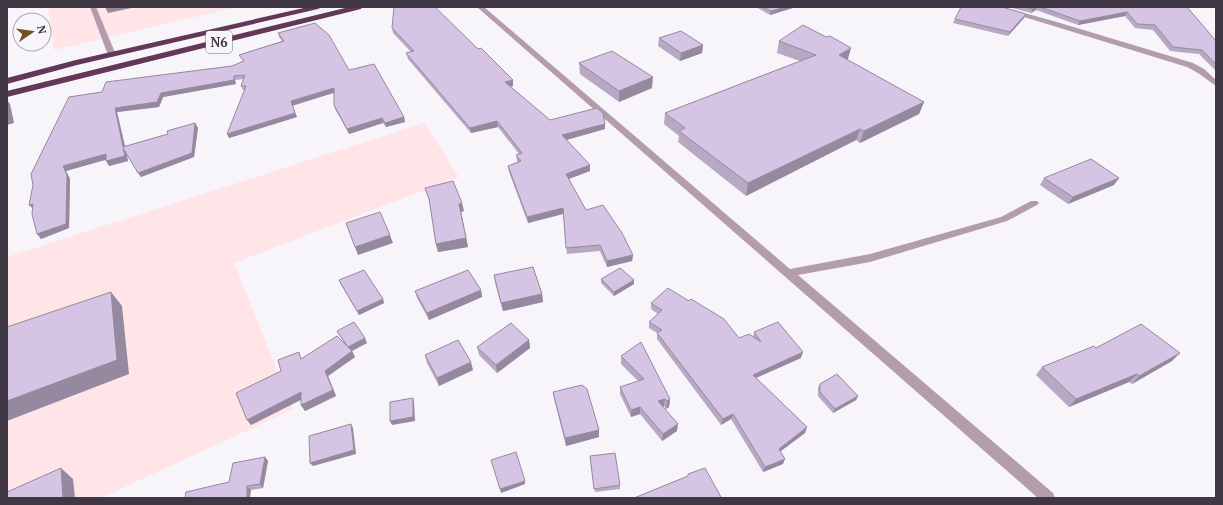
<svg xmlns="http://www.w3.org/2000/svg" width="1223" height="505" viewBox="0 0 1223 505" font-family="'PT Serif',serif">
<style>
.industrial{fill:#ffe4e8}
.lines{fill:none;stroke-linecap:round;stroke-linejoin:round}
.lane{fill:#b39cab;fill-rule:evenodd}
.street{fill:#b39cab;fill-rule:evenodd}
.highway{fill:#633857;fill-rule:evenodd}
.wall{fill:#b7a9c3}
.shaded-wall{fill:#95899f}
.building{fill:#d5c4e3;stroke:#95899f}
.labels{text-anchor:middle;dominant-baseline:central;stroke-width:3;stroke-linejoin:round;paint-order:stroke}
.shield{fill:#f7f4fa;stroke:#76707b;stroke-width:1}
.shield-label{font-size:13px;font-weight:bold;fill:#3f3844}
</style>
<rect width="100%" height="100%" fill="#f7f4fa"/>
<path class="industrial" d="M48,7H237L54,50Z
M424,123L459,177L234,263L293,409L101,498H7V257Z"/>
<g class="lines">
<path class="lane" d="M90,7H96L116,55L112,57L108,55Z"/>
<path class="street" d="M477,7H484L790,269L870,254L1001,217L1031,201H1037L1039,203L1037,205L1007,221L870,262L798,275L1053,493L1055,498H1038Z
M992,7H1002L1057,22L1193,63L1204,69L1216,80V86L1198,73L1187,67Z"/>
<path class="highway" d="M308,7H322L318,9L77,65L7,84V78L76,60Z
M349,7H362L361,9L7,97V91Z"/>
</g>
<path class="wall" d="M756,7H796L770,15Z
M1008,7H1187L1216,41V71L1199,54L1170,51L1153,30L1135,28L1125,16L1078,25L1036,10L1031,13Z
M1024,18L1008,36L953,23L955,19Z
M392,28L513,86L510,87L550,120L605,124V129L567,140L590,171L568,179L586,210L633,255L632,261L607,267L600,251L567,254L563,214L528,223L509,172L508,166L518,162L517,161L516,155L519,154L498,127L471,133L408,59L406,53L411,52L393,33Z
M278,33L349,70L404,117L405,122L386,127L383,123L349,134L335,109L334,105V93L292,105L297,117L229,138L245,90H243L241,86L244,79L235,80L236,84L163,97L159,107L117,112L125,146L168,134L195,123L198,128L194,157L141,177L126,152L128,161L109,166L106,159L66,171L70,179L69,228L41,239L69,97L102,92L232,66L243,61L239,55L282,41L279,37Z
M659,38L703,45L702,53L680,61L658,46Z
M779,41L848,59L847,60L924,102L919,114L860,143L856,140L746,196L678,142L679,136L664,124L665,113L800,61L777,53Z
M579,63L652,88L619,102L580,74Z
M1044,178H1119L1114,185L1068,204L1040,185Z
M425,188L464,211L461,212L468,247L438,252L436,244L430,203Z
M494,275L542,294L543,302L503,311L495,283Z
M601,279L634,280V284L614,296L601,283Z
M339,280L383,299L384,303L359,315L341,285Z
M481,290L482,297L429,320L417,298L415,291Z
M651,303L739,338L753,337L754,332L801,358L756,378L807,427L805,433L780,451L783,464L763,472L731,419L721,425L657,339V333L649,328V322L658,314L651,309Z
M337,331L367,343L352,351L355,357L328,376L336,396L305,411L301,405V400L251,425L281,371L346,345L339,335Z
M529,340L530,348L497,373L479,355L477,347Z
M1096,348L1172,361L1132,384L1129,382L1069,407L1036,375L1042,367Z
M425,355L473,370L439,386L427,363Z
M621,356L670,399L669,407L666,409L664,406L663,407L677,431L662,441L640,414L631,417L620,394V387L638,381L621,364Z
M820,384L858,396L856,400L833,413L818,396V388Z
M553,392L599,437L566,446L554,399Z
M590,456L620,485V489L595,492Z
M265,457L268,461L263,488L251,490L229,482Z"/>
<path class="shaded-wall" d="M105,7H136L108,13Z
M785,7H796L770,15L771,11Z
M1036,7H1037L1036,10L1031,13L1033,9Z
M1127,12L1125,16L1078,25L1080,21Z
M1026,14L1024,18L1008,36L1010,32Z
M703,45L702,53L680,61L681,53Z
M851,48L848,59L836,67L839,55Z
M234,76L236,84L163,97L159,107L117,112L126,151L123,147L115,108L161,93Z
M653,77L652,88L619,102V91Z
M513,80V86L505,88V82Z
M334,88L336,92L292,106L291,101Z
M7,100L10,104L14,123L7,125Z
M924,102L919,114L860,143L864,131Z
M295,113L297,117L229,138L227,134Z
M404,117L405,122L386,127L385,123Z
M382,118L383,123L349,134L347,129Z
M497,121L498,127L471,133L470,128Z
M195,123L198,128L194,157L141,177L138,173Z
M605,124V129L562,141V135Z
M860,129L856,140L746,196L748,183Z
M123,148L126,152L128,161L109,166L106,161Z
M106,154L109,159L66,171L70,179L69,228L41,239L37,234L63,166Z
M590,165V171L566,180V174Z
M1119,178L1114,185L1068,204L1073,197Z
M462,203L464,211L461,212L468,247L438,252L436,244L459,204Z
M33,204V209L29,205Z
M563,208V214L528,223L527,217Z
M390,235L393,243L358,255L355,247Z
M633,255L632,261L607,267V261Z
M634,280V284L614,296V292Z
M481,290L482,297L429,320L427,313Z
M111,292L122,306L129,374L7,421V401Z
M542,294L543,302L503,311L501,303Z
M383,299L384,303L359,315L357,311Z
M365,338L367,343L350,352L348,347Z
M529,340L530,348L497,373L496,365Z
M352,351L355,357L328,376L336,396L305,411L301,405L325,371Z
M803,352L801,358L751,380L753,375Z
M1180,353L1172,361L1132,384L1139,376Z
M471,362L473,370L439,386L437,378Z
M1137,374L1129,382L1069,407L1076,399Z
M301,392L304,398L251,425L247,420Z
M858,396L856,400L833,413L835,409Z
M413,398L414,402L415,421L392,425L390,421Z
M665,399L664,406L658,408V401Z
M670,399L669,407L666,409L667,401Z
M640,407V414L631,417V410Z
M733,414L731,419L721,425L723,419Z
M351,424L353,428L356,454L313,466L310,463Z
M678,424L677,431L662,441L663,434Z
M807,427L805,433L777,454L779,449Z
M599,430V437L566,446L565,438Z
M265,457L268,461L263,488L260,484Z
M785,459L783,464L763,472L765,467Z
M61,468L73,479L75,498H63Z
M525,481V484L501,493L500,489Z
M247,486L251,490L250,498H247Z"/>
<path class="building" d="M394,7H435L478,49L481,48L513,80L505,82L550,120L597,108L603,113L605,124L562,135L590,165L566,174L586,210L603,205L622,233L633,255L607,261L600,245L566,248L563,208L527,217L508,166L521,161L516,155L522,153L497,121L470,128L406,53L414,51L392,28Z
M763,7H785L771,11Z
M961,7H1002L1026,14L1010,32L955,19Z
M1025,7H1036L1033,9Z
M1040,7H1187L1216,41V64L1202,50L1173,47L1155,25L1137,24L1127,12L1080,21Z
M315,23L329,35L349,70L374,64L404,117L385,123L382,118L347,129L334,105V88L291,101L295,113L227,134L246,86H241L245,75L234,76V80L161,93L157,102L115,108L123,147L168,134L167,131L195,123L192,153L138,173L123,148L125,156L106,161V154L63,166L67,175L66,224L37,234L32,214L33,204L29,205L33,185L31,174L69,97L102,92L106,82L232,66L244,61L239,55L284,41L278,33Z
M803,25L826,37L830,36L851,48L839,55L924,102L864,131L860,129L748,183L679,131L685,128L665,113L816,55L779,41Z
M681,31L703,45L681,53L659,38Z
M612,51L653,77L619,91L579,63Z
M7,107L9,117H7Z
M1091,159L1119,178L1073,197L1044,178Z
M453,181L462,203L459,204L466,238L436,244L429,199L425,188Z
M380,212L390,235L355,247L346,223Z
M533,267L542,294L501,303L494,275Z
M620,268L634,280L614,292L601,279Z
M364,270L383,299L357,311L339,280Z
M468,270L481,290L427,313L415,291Z
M668,288L689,301L691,299L724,319L739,338L749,334L761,342L754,332L778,322L803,352L753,375L807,427L779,449L785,459L765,467L733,414L723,419L657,333L662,330L649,322L662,310L651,303Z
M111,292L117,360L7,401V327Z
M354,322L365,338L348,347L337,331Z
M511,323L529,340L496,365L477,347Z
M1141,324L1180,353L1139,376L1137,374L1076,399L1042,367L1094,346L1096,348Z
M337,336L352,351L325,371L333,390L301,405V392L247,420L236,393L281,371L278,360L299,352L301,359Z
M458,340L471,362L437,378L425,355Z
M641,342L670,399L667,401L665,399L658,401L678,424L663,434L640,407L631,410L620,387L644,379L621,356Z
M837,374L858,396L835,409L820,392V384Z
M582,385L587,389L599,430L565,438L553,392Z
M413,398V417L390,421V402Z
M351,424L354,450L310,463L309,436Z
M516,452L525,481L500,489L491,460Z
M615,453L620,485L594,489L590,456Z
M265,457L260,484L247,486V498H185L186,492L229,482L233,463Z
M61,468L63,498H7V492Z
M705,468L721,497L719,498H634L688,476V474Z"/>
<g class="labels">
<rect class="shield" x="206" y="31" width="26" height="22" rx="3"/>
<g class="shield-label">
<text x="219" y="42">N6</text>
</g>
</g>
<rect width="1223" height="505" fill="none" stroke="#3f3844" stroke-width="16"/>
<g transform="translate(32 32) rotate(77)"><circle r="19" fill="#f7f4fa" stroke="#ada9b1"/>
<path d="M0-3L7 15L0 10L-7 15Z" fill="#6e5125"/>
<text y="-6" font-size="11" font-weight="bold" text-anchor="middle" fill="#3f3844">N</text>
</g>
</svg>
